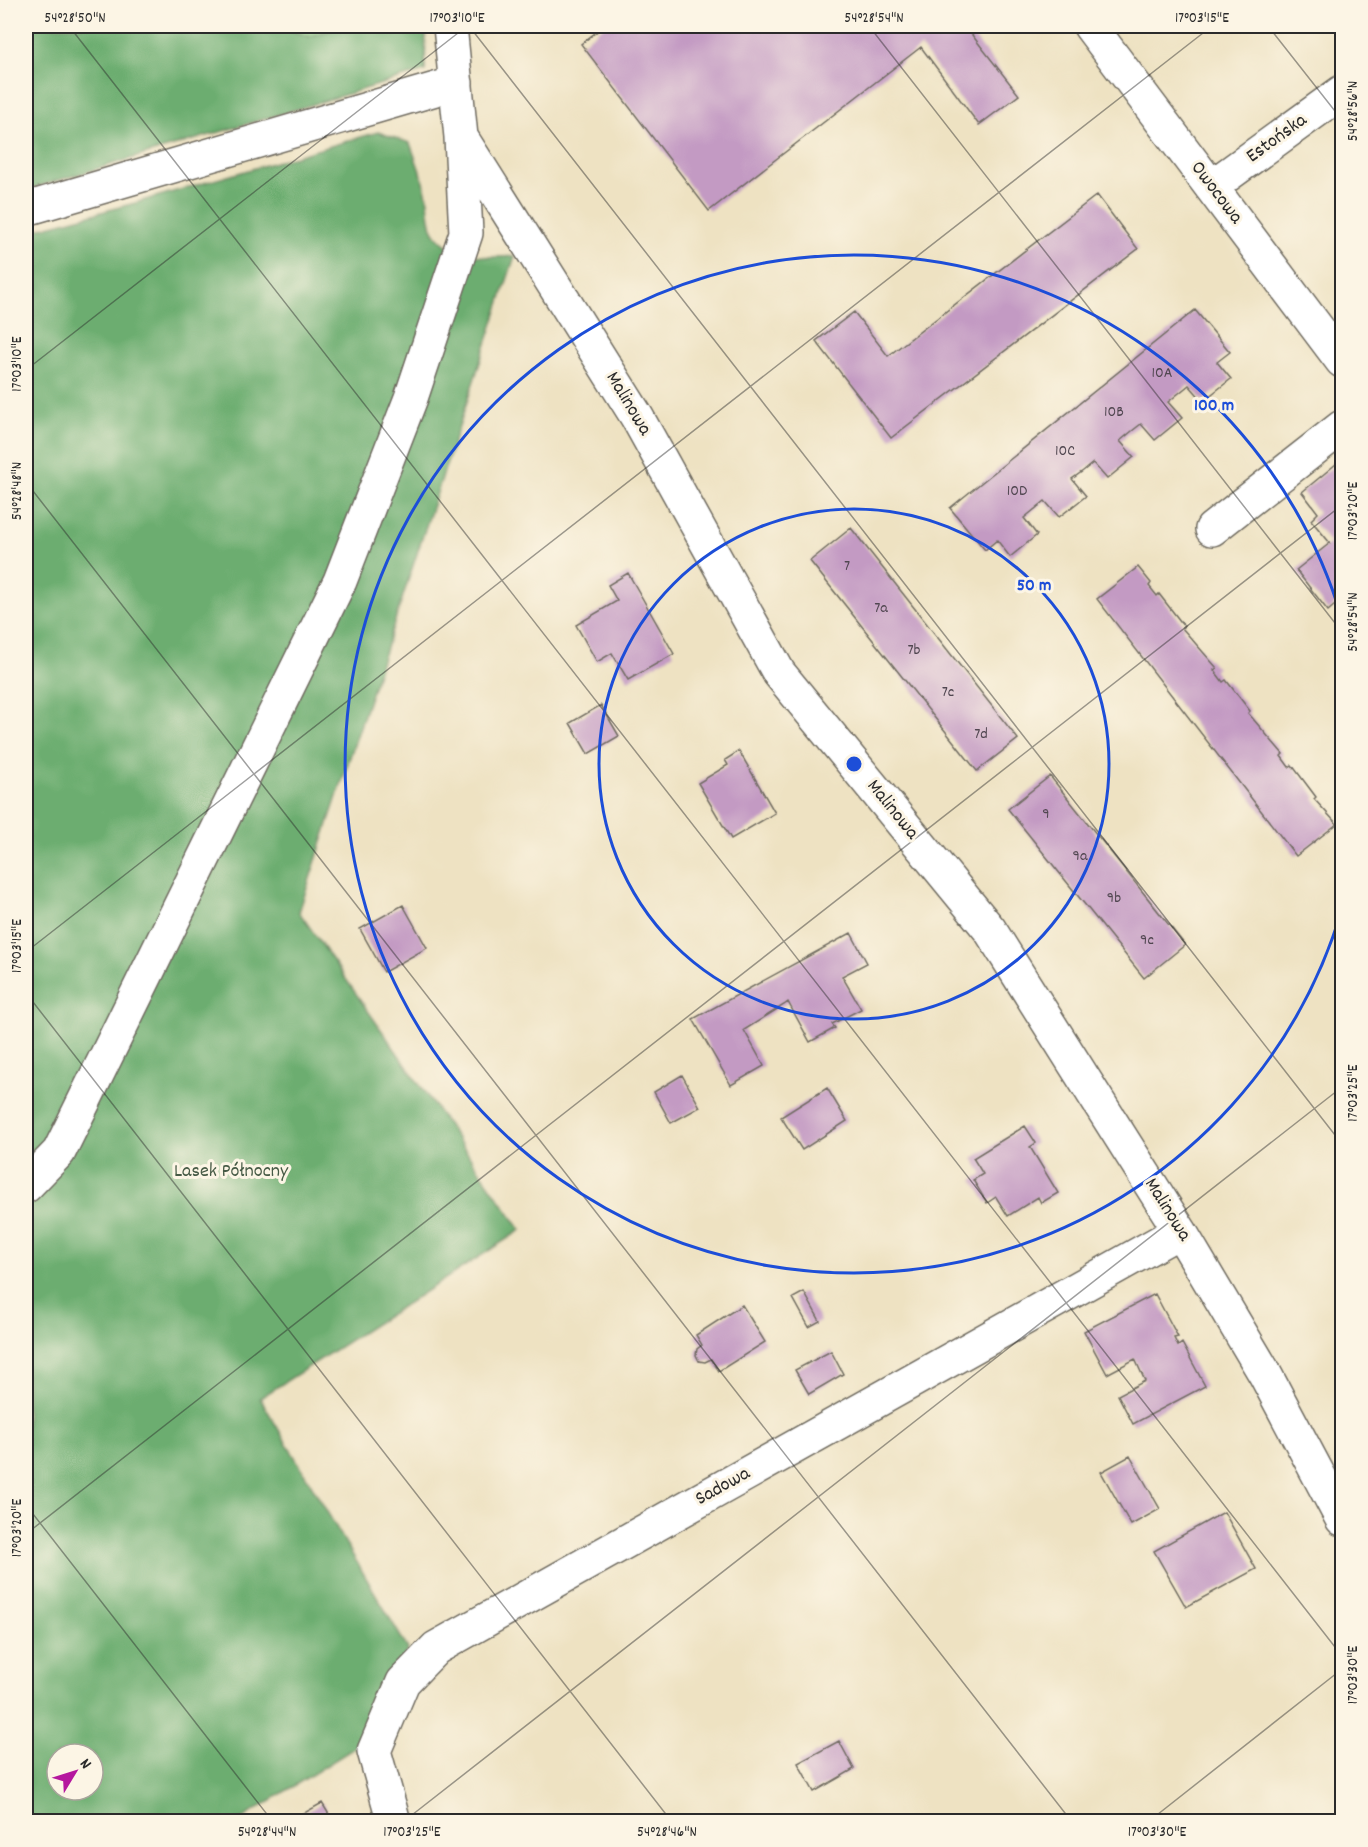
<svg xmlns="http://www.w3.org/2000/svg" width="1368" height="1847" viewBox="0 0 1368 1847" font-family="Dekko,sans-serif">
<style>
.green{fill:#86c982;stroke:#587a56;stroke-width:1.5}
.forest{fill:#6cad70;stroke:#4c6c4e;stroke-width:1.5;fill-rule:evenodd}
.building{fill:#c39ac3}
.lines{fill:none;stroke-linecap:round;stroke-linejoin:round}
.minor-casing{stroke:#6f6b60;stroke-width:36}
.minor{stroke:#fff;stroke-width:33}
.ticks{fill:none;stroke:#2b2b2b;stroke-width:1.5;stroke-opacity:0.45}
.ring{fill:none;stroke:#1d4ed8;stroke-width:3}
.labels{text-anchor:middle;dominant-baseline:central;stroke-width:6;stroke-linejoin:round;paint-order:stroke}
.number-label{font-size:16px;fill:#514751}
.street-label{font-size:20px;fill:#2b2b2b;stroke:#fcf5e5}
.park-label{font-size:20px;fill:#465a45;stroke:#fcf5e5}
.centre{fill:#1d4ed8;stroke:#fcf5e5;stroke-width:3}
.ring-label{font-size:18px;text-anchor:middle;font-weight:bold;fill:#1d4ed8;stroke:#fcf5e5;stroke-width:6;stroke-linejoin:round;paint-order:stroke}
.neatline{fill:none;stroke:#2b2b2b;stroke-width:2}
.ticks-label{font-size:15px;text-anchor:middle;fill:#2b2b2b}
</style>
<rect width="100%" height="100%" fill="#fcf5e5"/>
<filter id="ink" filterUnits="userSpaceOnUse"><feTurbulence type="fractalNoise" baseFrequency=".0167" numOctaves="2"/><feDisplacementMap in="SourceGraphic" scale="12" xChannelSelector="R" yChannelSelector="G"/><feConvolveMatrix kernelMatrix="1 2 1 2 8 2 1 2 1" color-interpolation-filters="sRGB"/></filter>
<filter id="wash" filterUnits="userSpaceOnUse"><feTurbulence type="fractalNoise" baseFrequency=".008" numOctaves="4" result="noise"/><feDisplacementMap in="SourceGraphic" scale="24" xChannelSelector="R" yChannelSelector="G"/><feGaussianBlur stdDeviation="1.35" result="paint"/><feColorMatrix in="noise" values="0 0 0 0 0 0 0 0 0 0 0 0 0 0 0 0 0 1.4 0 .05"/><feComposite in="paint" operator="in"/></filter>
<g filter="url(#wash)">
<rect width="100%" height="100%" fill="#eee2c2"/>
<path class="green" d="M279,26H343L309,37Z"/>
<path class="forest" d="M26,26H279L309,37L343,26H426L425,71L26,190Z
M378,132L410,143C416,160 423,178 427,196C429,206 429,218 432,228C445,257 489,259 515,256L299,912L521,1230L260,1398L408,1649L359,1745L238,1821L26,1822V232L135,203ZM57,1754H93V1790H57Z"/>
<g id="blocks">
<path class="building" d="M604,26H965L1019,95L979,125L921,47L709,211L581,44Z
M1097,195L1138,249L891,438L816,341L854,312L888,356Z
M1195,310L1230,352L1217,362L1231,379L1203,401L1189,385L1168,402L1182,418L1155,440L1141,424L1132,431L1120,441L1134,457L1107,479L1093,463L1083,471L1072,479L1086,496L1059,517L1045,501L1024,518L1037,535L1010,557L997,540L985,550L950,508Z
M1342,459V599L1328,611L1296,570L1330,543L1311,520L1318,513L1302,492Z
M851,528L1018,739L977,771L810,561Z
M1138,567L1151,583L1149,586L1157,596L1159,594L1184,626L1182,628L1217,668L1214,670L1223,682L1226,680L1250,711L1248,713L1283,754L1281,756L1289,767L1292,765L1316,797L1314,799L1337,824L1296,856L1097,599Z
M628,573L674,654L628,680L612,653L597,662L576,625L617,601L608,585Z
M601,705L619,736L588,754L570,723Z
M739,751L775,813L731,839L698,783L728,765L725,760Z
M1050,776L1185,945L1144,978L1008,809Z
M403,905L427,948L384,972L360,929Z
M851,933L867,963L842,976L861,1009L832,1024L835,1028L810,1042L788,1002L784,1005L744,1030L764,1066L731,1085L693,1019Z
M682,1075L700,1107L671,1123L654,1092Z
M827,1088L847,1121L802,1150L781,1117Z
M1025,1126L1036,1143L1030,1147L1058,1193L1041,1203L1038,1197L1008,1216L996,1197L987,1203L973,1180L983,1174L973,1158Z
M804,1292L820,1321L809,1327L793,1298Z
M1155,1294L1178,1337L1174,1338L1178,1346L1182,1343L1205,1386L1133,1424L1118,1395L1145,1381L1135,1359L1107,1374L1084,1331Z
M742,1305L765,1342L719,1371L711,1359L705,1362L699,1361L696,1355L697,1349L702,1345L696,1335Z
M831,1351L843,1374L809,1394L795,1370Z
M1130,1456L1160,1509L1131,1525L1101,1472Z
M1224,1512L1256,1569L1186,1607L1154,1551Z
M839,1741L854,1769L814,1792L798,1763Z
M322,1803L333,1821H290Z"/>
</g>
</g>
<g filter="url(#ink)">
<use href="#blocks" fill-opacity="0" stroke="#6f6b60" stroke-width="1.5"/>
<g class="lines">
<defs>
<path id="minor" d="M450,26L461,137L637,417L779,673L990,930L1180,1231L1265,1374L1342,1519
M1090,26L1342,361
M1211,187L1342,92
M26,209L456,83
M1212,529L1342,427
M26,1186L59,1152L340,581L411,398L466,233L461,138
M394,1822L374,1751L403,1682L436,1648L1180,1231"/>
</defs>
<use href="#minor" class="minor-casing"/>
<use href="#minor" class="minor"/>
</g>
</g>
<path class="ticks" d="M69,26L1342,1656M469,26L1342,1144M869,26L1342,632M1268,26L1342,120M26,370L467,26M26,482L1072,1822M26,952L1212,26M26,993L672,1822M26,1505L273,1822M26,1534L1342,505M403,1822L1342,1087M1148,1822L1342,1669"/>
<g class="ring">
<circle cx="854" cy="764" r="255"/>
<path d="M1342 909A509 509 0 1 1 1342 619"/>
</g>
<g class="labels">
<g class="number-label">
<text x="1162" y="373">10A</text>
<text x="1114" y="412">10B</text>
<text x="1065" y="451">10C</text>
<text x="1017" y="491">10D</text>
<text x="847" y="566">7</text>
<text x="881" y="608">7a</text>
<text x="914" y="650">7b</text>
<text x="948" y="692">7c</text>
<text x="981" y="734">7d</text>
<text x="1046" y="814">9</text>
<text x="1080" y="856">9a</text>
<text x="1114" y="898">9b</text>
<text x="1147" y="940">9c</text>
</g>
<g class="street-label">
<text transform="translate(1277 139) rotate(-36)">Estońska</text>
<text transform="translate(1216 193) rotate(53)">Owocowa</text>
<text transform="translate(628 404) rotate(59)">Malinowa</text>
<text transform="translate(892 810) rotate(51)">Malinowa</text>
<text transform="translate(1167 1210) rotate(58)">Malinowa</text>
<text transform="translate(723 1487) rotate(-29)">Sadowa</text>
</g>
<g class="park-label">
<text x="231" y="1172">Lasek Północny</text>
</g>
</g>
<circle cx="854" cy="764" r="9" class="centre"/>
<g class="ring-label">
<text x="1214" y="410">100 m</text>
<text x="1034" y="590">50 m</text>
</g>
<rect width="1368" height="1847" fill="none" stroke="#fcf5e5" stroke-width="66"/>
<g transform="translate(75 1772) rotate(52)"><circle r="28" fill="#fcf5e5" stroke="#a8a49b" stroke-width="1.5"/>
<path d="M0-4.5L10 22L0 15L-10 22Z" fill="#b5179e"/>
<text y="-9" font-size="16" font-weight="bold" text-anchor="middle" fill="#2b2b2b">N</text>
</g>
<rect x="33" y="33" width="1302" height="1781" class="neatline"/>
<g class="ticks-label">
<text x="75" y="22">54°28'50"N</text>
<text x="457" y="22">17°03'10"E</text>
<text x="874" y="22">54°28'54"N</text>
<text x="1202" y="22">17°03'15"E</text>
<text transform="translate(1352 111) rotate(-90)" y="5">54°28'56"N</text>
<text transform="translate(16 364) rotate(-90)" y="5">17°03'10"E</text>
<text transform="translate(16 491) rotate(-90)" y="5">54°28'48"N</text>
<text transform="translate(1352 511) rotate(-90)" y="5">17°03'20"E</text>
<text transform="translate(1352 622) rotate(-90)" y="5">54°28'54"N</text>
<text transform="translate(16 946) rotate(-90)" y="5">17°03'15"E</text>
<text transform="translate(1352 1093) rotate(-90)" y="5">17°03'25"E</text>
<text transform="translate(16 1528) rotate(-90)" y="5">17°03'20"E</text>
<text transform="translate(1352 1675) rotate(-90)" y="5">17°03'30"E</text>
<text x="267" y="1836">54°28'44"N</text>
<text x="412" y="1836">17°03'25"E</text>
<text x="667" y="1836">54°28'46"N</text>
<text x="1157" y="1836">17°03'30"E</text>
</g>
</svg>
